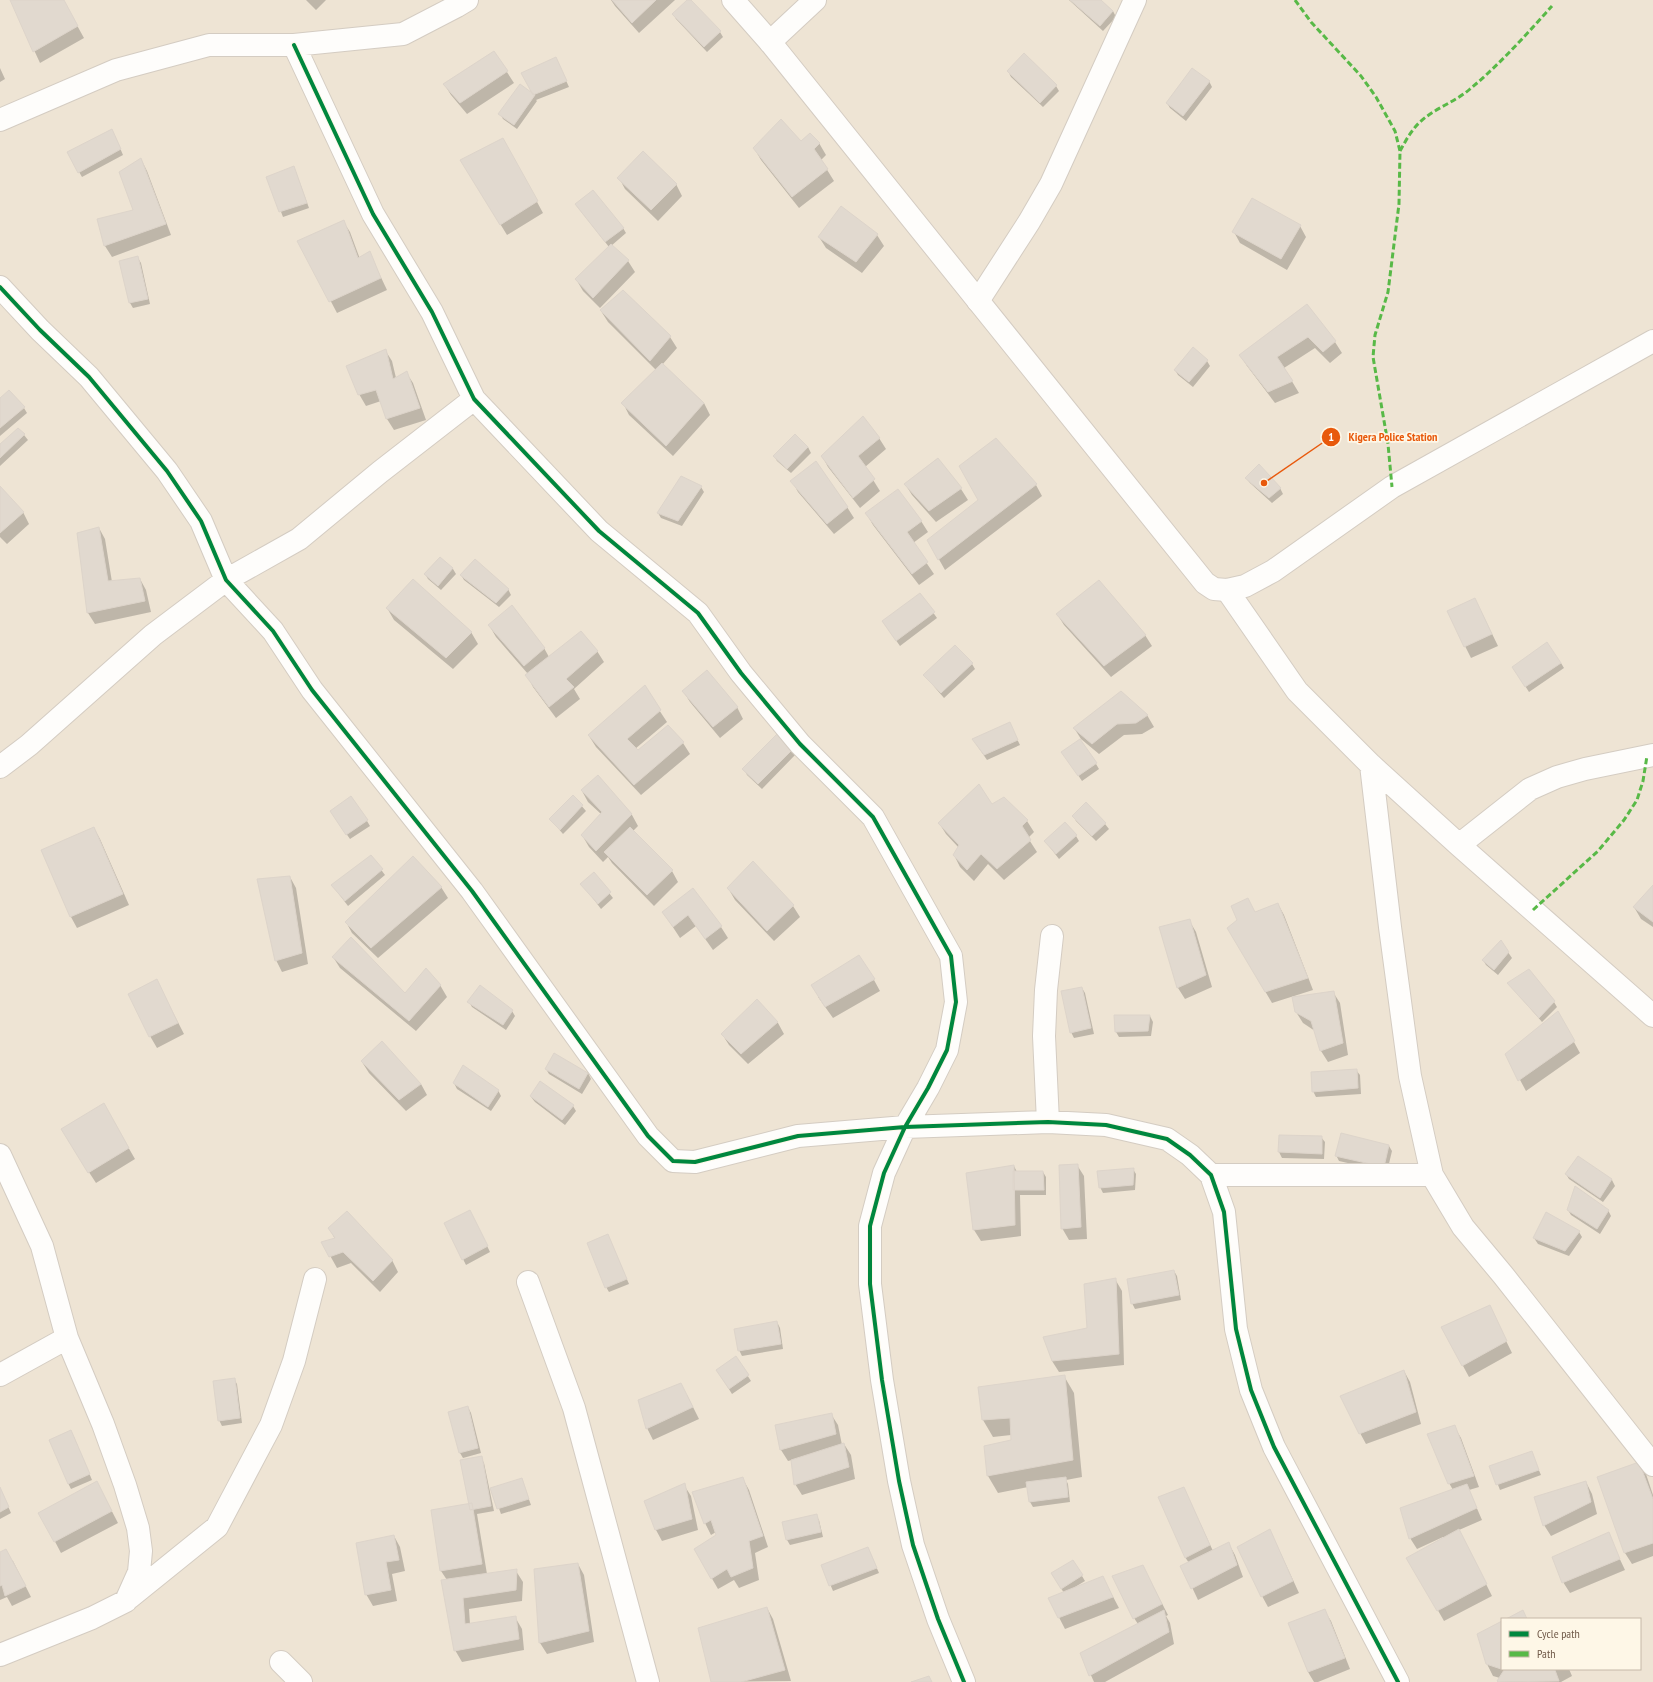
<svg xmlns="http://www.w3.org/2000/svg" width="1653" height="1682" viewBox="0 0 1653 1682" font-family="'PT Sans Narrow',sans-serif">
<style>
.residential{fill:#eee4d4;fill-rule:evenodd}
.shadow{fill:#0003}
.building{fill:#e1d9cf;stroke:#ddd4ca}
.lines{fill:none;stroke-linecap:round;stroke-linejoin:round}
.minor-casing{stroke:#d4ccc2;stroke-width:24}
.tertiary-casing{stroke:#d4ccc2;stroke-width:24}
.minor{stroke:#fefdfb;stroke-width:22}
.tertiary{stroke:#fefdfb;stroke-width:22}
.quiet{stroke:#58b947;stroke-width:3;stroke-dasharray:6 3;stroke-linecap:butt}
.cycleway-casing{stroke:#fef7e7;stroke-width:6}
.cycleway{stroke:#00873e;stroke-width:4}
.leader{fill:none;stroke:#e8590c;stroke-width:1.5}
.callout-dot{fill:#e8590c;stroke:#fef7e7;stroke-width:1.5}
.mark-label{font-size:12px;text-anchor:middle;font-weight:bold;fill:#fff}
.callout-label{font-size:12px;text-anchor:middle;font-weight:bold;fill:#e8590c;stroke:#fef7e7;stroke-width:3.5;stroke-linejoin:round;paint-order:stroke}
</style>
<rect width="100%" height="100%" fill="#f5f1e7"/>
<path class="residential" d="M0,0H1653V1682H0ZM1502,1619H1640V1669H1502Z"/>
<path class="shadow" d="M11,0H63L84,38L40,63Z
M306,0H326L316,10Z
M611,0H675L639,33L615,6Z
M688,0H690L720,32L723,37L707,52L676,19L673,14Z
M1069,0H1100L1113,11L1116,17L1103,31Z
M494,52L514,83L467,114L451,95L444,84Z
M558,63L569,87L536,100L537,101L517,129L503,119L500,114L520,85L535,96L523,73Z
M0,68L5,79L0,82Z
M1008,71L1056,86L1059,91L1043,107L1011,77Z
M1209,81L1212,87L1186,121L1170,108L1167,103Z
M115,136L123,155L82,177L68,153Z
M503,139L543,213L507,235L468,172Z
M800,142L819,143L826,155L821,160L834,181L799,208L761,160L754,148Z
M141,159L147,171L171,235L112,257L105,246L98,220L134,211Z
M296,172L309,208L283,217L268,178Z
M619,178L676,184L682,196L658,221L625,189Z
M576,205L623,228L626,233L611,246L628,261L635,272L600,308L583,291L576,279L609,247Z
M343,221L350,232L360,259L369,252L387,290L337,313L299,241Z
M1300,226L1306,237L1287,270L1240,243L1234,232Z
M877,235L884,246L862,273L826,248L819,237Z
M138,258L141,263L150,304L133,308L130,303L120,262Z
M1307,305L1335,342L1342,353L1330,363L1315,348L1284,368L1299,393L1275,403L1247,366L1240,355Z
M601,311L670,337L677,348L662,365L704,403L710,415L673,456L629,415L623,403L656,370L608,322Z
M385,350L392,361L396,378L406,372L413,383L426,420L394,430L387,419L381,401L366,406L359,394Z
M1207,361L1210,366L1193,387L1178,375L1175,370Z
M9,392L24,408L27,413L0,436V399Z
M18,429L24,435L28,440L0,466V445Z
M795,435L808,447L811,453L791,473L777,461L774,456Z
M879,438L886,449L865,467L880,491L860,508L828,467L822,456Z
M996,439L1036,485L1042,496L945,570L928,540L980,501Z
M937,459L961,489L968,500L936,522L912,495L905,484Z
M1246,478L1280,488L1283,494L1272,503L1250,483Z
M792,481L847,507L854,518L834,534L798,492Z
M0,487L23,512L29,524L7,544L0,537Z
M701,487L704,492L682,526L661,518L658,513Z
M866,513L921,521L928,532L913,543L934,574L919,585L873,525Z
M99,528L105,539L112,582L140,579L146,590L151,612L95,624L88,613L78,534Z
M440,558L453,569L456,574L441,590L428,579L425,574Z
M461,575L508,589L511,595L499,607L464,580Z
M920,594L937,618L900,646L883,622Z
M387,608L471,632L478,644L453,669L394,620Z
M1481,611L1498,646L1471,658L1448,612Z
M1057,614L1145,635L1152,646L1111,677L1064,625Z
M489,625L544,648L549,657L597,651L604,662L574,689L580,699L556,718L533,687L527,675L528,674L496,637Z
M1561,663L1564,668L1529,692L1516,672Z
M972,664L975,669L944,698L924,675Z
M644,687L667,722L635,749L638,751L683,743L690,754L641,795L596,747L589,736Z
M683,691L737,707L743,719L720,738L690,702Z
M1147,715L1154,727L1142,734L1124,735L1099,754L1081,739L1074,728Z
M1012,729L1020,745L987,760L976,744Z
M778,734L796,754L762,789L747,775L744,769Z
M1066,757L1096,764L1099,769L1082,781Z
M598,776L632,815L638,826L633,831L672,871L678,882L654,906L612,863L608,857L603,862L589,847L582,835L601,814L588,802L582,791Z
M573,796L586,811L563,834L550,819Z
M1086,804L1105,824L1109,829L1096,841L1076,821L1073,816Z
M992,806L1027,821L1034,832L1028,838L1037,852L1004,880L988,864L974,881L960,867L954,855L959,848L946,834L939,823Z
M334,816L367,821L370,826L350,839Z
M94,828L100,839L129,905L77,928L71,917L42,851Z
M1076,836L1079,841L1059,859L1045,841Z
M371,856L385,875L348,906L332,885Z
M594,874L613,898L601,909L582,884Z
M290,877L296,888L308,964L282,972L276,960Z
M1653,886V927L1641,919L1634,907Z
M441,887L448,898L378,958L352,933L346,922Z
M728,888L793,906L800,917L774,941L735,900Z
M693,889L721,927L728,938L713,950L696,926L680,938L663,912Z
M1278,904L1284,915L1313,990L1272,1003L1228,928L1255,912Z
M1189,920L1196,932L1212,987L1185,999L1178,988L1160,928Z
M1501,942L1512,958L1498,975L1486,965L1483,960Z
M333,957L405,994L440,985L447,997L416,1031L340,968Z
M874,980L880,991L833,1018L818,997Z
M157,981L184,1034L157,1048L150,1036Z
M1508,983L1554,1002L1557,1007L1542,1022Z
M1082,988L1085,993L1094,1034L1074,1038L1071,1032Z
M1333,992L1340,1003L1348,1055L1328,1062L1321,1051L1315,1031L1303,1023L1296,1012Z
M757,1000L778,1023L784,1034L748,1064L729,1045L722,1034Z
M469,1002L512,1011L515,1016L506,1030L472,1007Z
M1558,1013L1580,1053L1526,1091L1506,1054Z
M1150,1016L1153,1022L1151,1036L1119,1037L1116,1032Z
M362,1062L421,1084L427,1095L406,1111L369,1073Z
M546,1069L588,1073L591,1079L582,1094L549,1074Z
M1356,1070L1360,1075L1361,1094L1316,1097L1313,1091Z
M454,1083L498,1090L501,1096L491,1111L457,1089Z
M531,1097L573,1106L576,1111L565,1125L535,1102Z
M104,1105L135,1159L96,1183L68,1140Z
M1280,1136L1321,1137L1325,1142L1324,1159L1282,1158L1279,1152Z
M1389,1146L1392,1151L1387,1172L1339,1161L1336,1155Z
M1578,1157L1612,1180L1615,1186L1603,1202L1569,1179L1566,1174Z
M1077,1165L1084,1176L1087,1239L1069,1240L1062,1228Z
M1014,1166L1017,1172H1043L1046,1177V1195H1020L1021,1236L981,1241L974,1230L967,1173Z
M1133,1169L1136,1174L1135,1190L1103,1193L1100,1187Z
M1568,1210H1608L1611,1216L1600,1234L1571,1215Z
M473,1217L490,1252L466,1265L463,1259Z
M329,1228L392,1260L398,1272L380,1292L351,1263L337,1268L323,1243L335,1239Z
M1579,1232L1582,1237L1569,1256L1538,1244L1534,1238Z
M608,1235L629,1284L609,1292L606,1287Z
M1174,1271L1177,1276L1181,1300L1135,1309L1132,1303Z
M1115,1279L1122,1291L1124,1365L1059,1372L1052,1361L1045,1338L1088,1329Z
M1489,1306L1512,1353L1469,1377L1442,1327Z
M777,1322L780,1328L783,1349L742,1356L739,1350Z
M736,1358L751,1381L732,1394L720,1375Z
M1404,1371L1410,1382L1421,1424L1366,1444L1360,1433Z
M1064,1376L1074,1393L1082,1477L1066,1480L1068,1484L1070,1502L1033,1507L1030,1502L1028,1487L998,1493L988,1476L985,1447L1012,1441L1011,1435L993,1437L983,1420Z
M234,1379L237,1384L242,1423L222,1426L219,1420Z
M687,1395L699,1419L653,1440L647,1428Z
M468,1407L471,1413L481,1453L463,1458L460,1453L449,1412Z
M831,1414L838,1425L842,1445L844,1444L851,1455L855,1479L802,1495L795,1484L792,1460L788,1461L781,1450L776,1426Z
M1454,1426L1461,1438L1479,1487L1469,1490L1482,1520L1459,1530L1492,1596L1444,1621L1408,1558L1444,1539L1443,1537L1417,1549L1410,1538L1453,1490L1449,1483Z
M74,1437L92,1480L71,1489L68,1483Z
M1531,1452L1541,1475L1500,1490L1491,1467Z
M481,1457L484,1463L494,1511L477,1514L487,1574L516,1571L523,1582L522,1601L469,1609L470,1624L515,1617L522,1629L524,1650L462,1662L455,1650L447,1580L441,1571L470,1504Z
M1639,1463L1646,1474L1653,1495V1556L1632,1564L1625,1553L1598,1478Z
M743,1479L749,1490L768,1547L755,1553L759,1580L739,1588L734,1580L718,1589L695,1549L717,1536L716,1532L711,1535L705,1523Z
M522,1480L531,1505L501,1514L492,1489Z
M1586,1482L1592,1494L1597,1514L1551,1536L1544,1525Z
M684,1485L691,1496L698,1530L662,1541L656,1530L645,1501Z
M0,1488L11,1513L0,1519Z
M1184,1488L1213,1551L1229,1544L1235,1555L1243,1577L1198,1600L1182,1566L1189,1563L1185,1557Z
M103,1494L118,1523L61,1553L40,1513Z
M816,1515L819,1520L823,1537L790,1545L787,1540Z
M1270,1530L1299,1593L1268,1607L1262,1596Z
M1608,1534L1625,1570L1570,1593L1563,1582Z
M394,1536L400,1547L405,1571L392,1574L397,1601L373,1606L366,1594Z
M868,1548L879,1573L833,1591L822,1565Z
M0,1553L13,1561L31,1597L12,1606L7,1597L0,1600Z
M1073,1561L1085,1581L1075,1587L1109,1589L1119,1608L1065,1629L1049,1598L1064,1593L1052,1574Z
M578,1564L584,1575L594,1642L547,1654L540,1643L535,1570Z
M1149,1578L1168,1615L1166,1616L1170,1623L1174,1644L1105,1682H1094L1081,1653L1138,1624L1134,1618Z
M767,1608L773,1619L791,1681L712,1682Z
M1324,1610L1331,1621L1350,1669L1318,1682H1314L1308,1672L1289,1624Z
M1502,1622V1669H1569L1572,1676L1561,1682H1499L1500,1678L1493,1676L1487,1664Z"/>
<path class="building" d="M10,0H64L78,26L33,52Z
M612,0H656L632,23Z
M687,0H691L721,31L704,47L672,14Z
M1070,0H1101L1113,11L1100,26Z
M494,51L508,71L460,103L443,84Z
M1024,53L1057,85L1040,103L1007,71Z
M556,57L567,81L533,95L521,73Z
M1192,68L1210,81L1183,116L1166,103Z
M520,84L535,95L514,125L498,114Z
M781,119L801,141L810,133L820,143L814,149L828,169L792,197L753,148Z
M112,129L121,149L78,173L67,152Z
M503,138L538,201L500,225L460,160Z
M643,151L677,184L651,210L617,178Z
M141,158L166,224L104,246L97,219L133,210L119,172Z
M294,166L307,203L279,212L266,177Z
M593,190L624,228L605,242L575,204Z
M1252,198L1301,225L1281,259L1232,232Z
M841,206L878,234L856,262L818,237Z
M344,220L358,258L370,251L381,278L329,302L297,241Z
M611,244L629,260L593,298L575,279Z
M138,256L148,299L129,303L119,261Z
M623,290L671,336L650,361L600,310Z
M1307,304L1336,341L1323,352L1308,337L1277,357L1293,381L1268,392L1239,355Z
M1193,347L1208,360L1189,382L1174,370Z
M386,349L393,379L407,371L420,408L386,419L376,390L358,395L346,366Z
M662,363L704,403L666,446L621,403Z
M9,390L25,407L0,428V398Z
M863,416L880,438L858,456L875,479L853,498L821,456Z
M18,428L25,434L0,458V444Z
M795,434L808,447L787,469L773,456Z
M996,438L1037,484L938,560L927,540L978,500L959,466Z
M938,458L962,488L929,511L904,484Z
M816,461L848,507L827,524L790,481Z
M1259,464L1281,488L1269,498L1245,478Z
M681,476L702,486L678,521L657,513Z
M0,486L24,512L0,533Z
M898,489L922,521L907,532L928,562L912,574L865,513Z
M99,527L108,581L140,578L145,601L87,613L77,533Z
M440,557L453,568L438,586L424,574Z
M475,559L509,589L496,603L460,575Z
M413,579L472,632L446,658L386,608Z
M1099,580L1146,635L1104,666L1056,614Z
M920,593L935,612L896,641L882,621Z
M1475,598L1492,634L1464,647L1447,611Z
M512,605L545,648L524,666L488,625Z
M581,631L598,651L566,679L574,687L549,707L525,675Z
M1547,642L1561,663L1525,687L1512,667Z
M955,645L973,663L941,693L923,675Z
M707,670L738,707L713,727L682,691Z
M645,685L661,710L627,739L638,750L668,725L684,742L634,785L588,735Z
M1121,691L1148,715L1136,723L1117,724L1092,744L1073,728Z
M1010,722L1018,740L984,755L972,739Z
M778,733L794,748L758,784L742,769Z
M1080,739L1097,763L1078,776L1061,752Z
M598,775L632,814L596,851L581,835L602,812L581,790Z
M979,784L992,804L1004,797L1028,820L1022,826L1031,840L997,869L981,854L967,870L953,855L959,845L938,823Z
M573,795L583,805L560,830L549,819Z
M351,796L368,820L346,835L330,811Z
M1086,802L1106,823L1092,836L1072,816Z
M1065,822L1077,835L1056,854L1044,841Z
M94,827L123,894L70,917L41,850Z
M630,827L673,870L647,895L604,852Z
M371,855L383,869L345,901L331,885Z
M413,856L442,887L371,948L345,922Z
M753,861L794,905L767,931L727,888Z
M594,872L611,892L598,904L580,884Z
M290,876L302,953L275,961L257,879Z
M1653,885V922L1633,907Z
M693,888L722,926L705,939L688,915L673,927L662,912Z
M1248,898L1255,912L1278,903L1308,978L1265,992L1227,928L1237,920L1231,906Z
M1190,919L1206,975L1177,988L1159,927Z
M351,937L405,993L426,968L441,985L409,1021L332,957Z
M1501,940L1509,952L1494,970L1482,960Z
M859,955L875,979L825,1007L811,985Z
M1529,969L1555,1001L1539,1018L1507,983Z
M157,979L178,1023L149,1037L128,994Z
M480,985L513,1010L503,1025L467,1002Z
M1082,987L1091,1028L1070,1033L1061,991Z
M1334,991L1343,1043L1320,1051L1311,1021L1295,1012L1292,997Z
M757,999L778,1022L741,1054L721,1034Z
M1558,1011L1575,1041L1518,1081L1505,1054Z
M1114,1015H1150L1148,1031L1115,1032Z
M382,1041L421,1084L399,1100L361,1061Z
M554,1053L588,1073L579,1089L545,1069Z
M463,1065L499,1090L488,1107L453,1083Z
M1357,1069L1358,1088L1312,1092L1311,1072Z
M540,1081L574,1105L562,1120L530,1096Z
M104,1103L129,1148L88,1173L61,1129Z
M1341,1133L1389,1145L1384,1167L1335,1156Z
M1279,1135L1322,1136V1154L1278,1152Z
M1578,1156L1612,1179L1600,1198L1565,1174Z
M1078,1164L1081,1227L1061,1229L1059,1165Z
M1014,1165L1015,1225L973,1230L966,1173Z
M1134,1168L1133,1185L1099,1188L1097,1171Z
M1013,1171H1043L1044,1190H1013Z
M1575,1186L1609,1210L1597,1229L1567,1210Z
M470,1210L488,1246L462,1260L444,1223Z
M347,1211L393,1260L373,1281L343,1252L329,1257L321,1242L335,1238L328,1228Z
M1546,1212L1580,1231L1565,1251L1533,1238Z
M608,1234L627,1279L605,1288L587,1243Z
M1174,1270L1179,1295L1131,1304L1127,1279Z
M1116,1278L1119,1354L1052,1361L1043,1337L1087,1328L1084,1284Z
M1490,1305L1507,1341L1462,1366L1441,1327Z
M777,1321L781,1344L738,1351L734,1329Z
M736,1356L749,1375L729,1389L716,1370Z
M1404,1370L1416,1412L1359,1434L1340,1396Z
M1065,1375L1073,1460L987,1476L984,1446L1011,1440L1010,1418L982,1420L978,1387Z
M235,1378L240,1418L218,1421L213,1381Z
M681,1383L693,1407L646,1429L638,1400Z
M468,1406L478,1448L459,1453L448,1412Z
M832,1413L836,1434L780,1450L775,1425Z
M1455,1425L1474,1476L1448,1484L1427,1434Z
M71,1430L90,1474L68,1484L49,1440Z
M844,1443L849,1467L794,1485L791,1460Z
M1532,1451L1539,1470L1496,1485L1489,1466Z
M482,1456L491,1506L470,1510L460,1460Z
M1639,1462L1653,1499V1543L1624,1553L1597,1477Z
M743,1477L763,1536L749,1541L753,1568L731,1577L727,1569L711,1579L694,1549L716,1535L711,1520L704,1524L692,1492Z
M1066,1477L1068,1497L1029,1502L1026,1482Z
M522,1478L529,1499L497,1509L490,1488Z
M97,1481L112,1511L54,1542L38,1513Z
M1586,1481L1591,1502L1543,1526L1534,1497Z
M685,1483L692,1519L655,1530L644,1501Z
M1467,1484L1477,1508L1409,1539L1400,1508Z
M0,1487L9,1507L0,1512Z
M1184,1487L1210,1545L1185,1558L1158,1497Z
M472,1503L482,1564L440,1571L431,1510Z
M817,1514L821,1532L786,1540L782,1522Z
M1270,1529L1293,1581L1261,1597L1237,1547Z
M1459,1529L1487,1584L1437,1611L1406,1558Z
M1609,1532L1620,1559L1562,1583L1552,1557Z
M394,1535L399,1560L386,1562L391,1590L365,1595L356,1543Z
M1229,1542L1237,1565L1191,1589L1180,1566Z
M868,1547L877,1568L829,1586L821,1565Z
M6,1549L26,1586L5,1596L2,1585L0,1586V1552Z
M1073,1560L1083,1575L1061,1589L1051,1573Z
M578,1563L589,1631L539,1643L534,1569Z
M1143,1565L1162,1604L1133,1619L1112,1576Z
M517,1569L516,1590L463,1598L465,1624L516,1616L519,1639L454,1651L441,1580Z
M1103,1576L1113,1597L1058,1618L1048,1598Z
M767,1607L785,1670L741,1682H711L698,1628Z
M1325,1609L1345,1658L1308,1672L1288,1623Z
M1164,1610L1169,1632L1089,1676L1080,1653Z
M1523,1610L1527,1619H1506Z
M1502,1621V1669H1556L1555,1670L1559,1681L1498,1682L1497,1681L1504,1670L1486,1664L1477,1634Z
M929,1676L932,1682H911Z"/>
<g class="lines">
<defs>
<path id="minor" d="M770,42L815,0
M294,45L373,214L432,312L474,399L599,531L698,613L741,673L800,744L873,817L951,956L956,1002L947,1050L928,1088L905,1127L884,1173L870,1226V1284L882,1380L899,1481L913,1545L938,1619L964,1682
M0,120L116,70L209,45H294L403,34L457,6L467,0
M0,287L40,330L89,377L167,471L201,521L226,580L273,631L312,690L472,891L648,1136L673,1161L695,1162L798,1136L905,1127L1048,1122L1106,1125L1167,1139L1190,1155L1211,1175L1224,1212L1236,1329L1251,1390L1274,1447L1398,1682
M978,301L1029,222L1051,184L1135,0
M1227,590L1297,691L1371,765L1459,845L1653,1016
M1371,765L1390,927L1410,1076L1432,1175L1463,1227L1503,1275L1653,1465
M0,767L29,745L153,635L226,580L299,539L380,472L474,399
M1459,845L1530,789L1557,777L1585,769L1653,755
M1048,1122L1044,1036L1046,990L1052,936
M0,1155L42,1246L67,1338L103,1424L125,1485L138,1528L141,1551L139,1572L126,1601L92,1618L0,1655
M1211,1175H1432
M528,1282L574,1408L648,1682
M0,1375L67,1338
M129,1598L217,1527L271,1425L294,1361L315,1279
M281,1662L301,1682"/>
<path id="tertiary" d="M733,0L770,42L1205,583L1214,589L1227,590L1245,586L1273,571L1392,487L1653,341"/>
</defs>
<use href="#minor" class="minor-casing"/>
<use href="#tertiary" class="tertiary-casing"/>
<use href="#minor" class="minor"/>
<use href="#tertiary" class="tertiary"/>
<path class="quiet" d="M1295,0L1311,22L1361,76L1376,97L1395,131L1400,151L1399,204L1388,292L1375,335L1373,357L1388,444L1392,487
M1400,151C1404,144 1408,136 1413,130C1426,111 1453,104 1470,89C1500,64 1526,35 1552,6
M1533,910L1598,851L1624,820L1637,800L1643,781L1647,756"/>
<defs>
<path id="cycleway" d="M294,45L373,214L432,312L474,399L599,531L698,613L741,673L800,744L873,817L951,956L956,1002L947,1050L928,1088L905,1127L884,1173L870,1226V1284L882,1380L899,1481L913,1545L938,1619L964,1682
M0,287L40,330L89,377L167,471L201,521L226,580L273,631L312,690L472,891L648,1136L673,1161L695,1162L798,1136L905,1127L1048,1122L1106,1125L1167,1139L1190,1155L1211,1175L1224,1212L1236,1329L1251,1390L1274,1447L1398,1682"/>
</defs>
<use href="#cycleway" class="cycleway-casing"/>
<use href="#cycleway" class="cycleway"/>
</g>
<path class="leader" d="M1264 483L1331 437"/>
<g class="callout-dot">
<circle cx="1264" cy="483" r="4"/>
<circle cx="1331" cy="437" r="10"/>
</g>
<g class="mark-label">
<text x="1331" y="441">1</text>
</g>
<g class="callout-label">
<text x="1393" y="441">Kigera Police Station</text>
</g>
<rect x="1501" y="1618" width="140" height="52" fill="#fef7e7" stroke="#c6b8a8"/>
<rect x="1509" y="1631" width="20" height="6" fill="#00873e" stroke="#c6b8a8"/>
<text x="1537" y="1638" font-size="12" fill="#715a49">Cycle path</text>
<rect x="1509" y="1651" width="20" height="6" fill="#58b947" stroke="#c6b8a8"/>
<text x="1537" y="1658" font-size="12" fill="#715a49">Path</text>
</svg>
